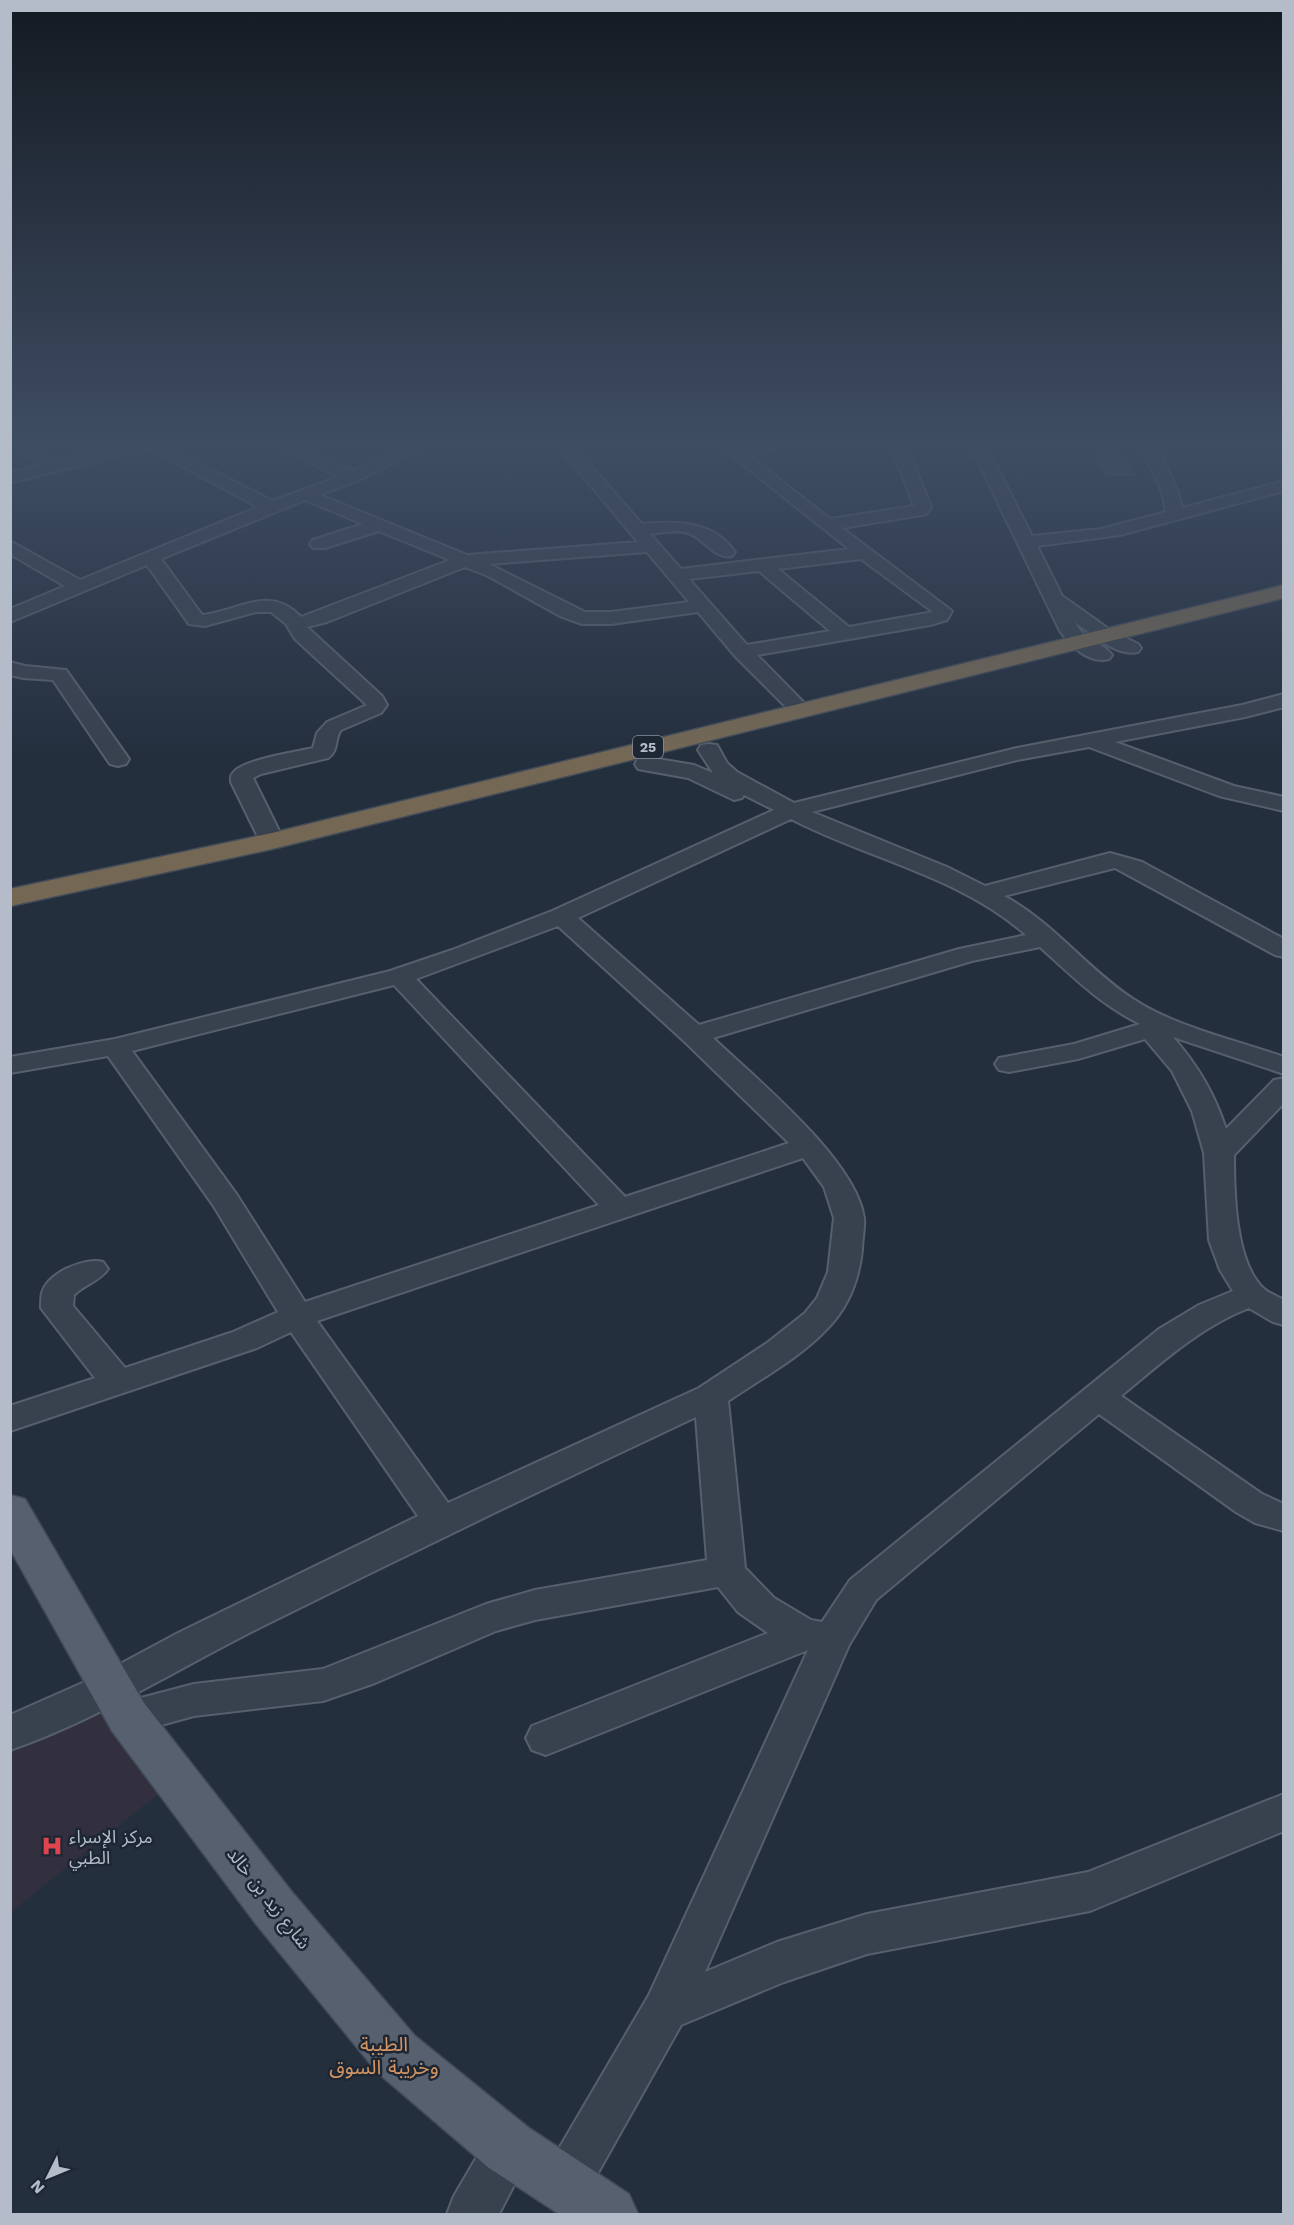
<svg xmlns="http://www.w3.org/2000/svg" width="1294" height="2225" viewBox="0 0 1294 2225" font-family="'Work Sans','Noto Sans Arabic',sans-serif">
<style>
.medical{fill:#32303f}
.building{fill:#455162;stroke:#1f2835;stroke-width:1.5}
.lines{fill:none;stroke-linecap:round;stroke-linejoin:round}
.minor-casing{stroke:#565f6c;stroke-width:4}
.major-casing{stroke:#414a57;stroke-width:3}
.highway-casing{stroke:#434c59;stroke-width:3}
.minor{fill:#38414e;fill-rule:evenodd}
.major{fill:#56606e;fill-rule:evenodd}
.highway{fill:#746855;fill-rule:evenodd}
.labels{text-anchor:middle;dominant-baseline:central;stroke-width:5;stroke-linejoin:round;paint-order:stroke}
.shield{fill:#1d2633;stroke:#878f9c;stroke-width:1.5}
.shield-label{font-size:14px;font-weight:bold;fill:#b4bcc9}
.near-poi-label{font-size:18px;fill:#b4bcc9;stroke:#1d2633;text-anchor:start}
.near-street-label{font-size:18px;fill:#b4bcc9;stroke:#1d2633}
.near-neighbourhood-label{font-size:20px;fill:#d59563;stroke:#1d2633}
</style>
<rect width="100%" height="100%" fill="#242f3e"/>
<path class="medical" d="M110,1688L176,1780L11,1912V1733Z"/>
<path class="building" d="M1089,443H1118L1137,477H1105L1093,455H1096Z"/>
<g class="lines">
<defs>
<path id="minor" d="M11,443H29L57,461L133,443H161L272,501L339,477L276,446L274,443H294L353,471L410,443H430L428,446L359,480L320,495L467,555L638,542L555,443H571L642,524C677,521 712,520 735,552L732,556C715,560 704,538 688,533C676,529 662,533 650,534L681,569L849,549L716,443H733L737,446L755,443H789L787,446L747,454L830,519L914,506L899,467L884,443H900L915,467L931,507L927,514L921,515L842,528L952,611L947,620L930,625L757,655L806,705L809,709L806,713L799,715L792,713L735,656L698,612L611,624H582L560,616L488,576L465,567L327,622L307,627L382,696L387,705L381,713L341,730C334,739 339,751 328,758L261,774L253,778L284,841L280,846L272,848L264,846L260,841L231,782C231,778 230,776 233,773C241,760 296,752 313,748L317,733L327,722L367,705L295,639L286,624L271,612H256L205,626L189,624L147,565L10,622V609L65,586L10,554V541L80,580L258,507L148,448L10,483V473L42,465ZM305,500L363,524L313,540L310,544L313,548H325L379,531L450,560L301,617C269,584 239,611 202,615L161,559ZM647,552L689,602L611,612H585L489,564ZM861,559L933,612L849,627L778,569ZM759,571L830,631L747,645L689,579Z
M969,443H985L1032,536L1101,529L1166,512L1162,492L1140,443H1156L1178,492L1182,508L1284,481V491L1120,535L1037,546L1062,596L1110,630L1138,644L1141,648L1138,652C1117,657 1091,634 1075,622C1087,646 1101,640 1112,655L1109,659C1089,664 1071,646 1060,631Z
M10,662L25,666L66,670L129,759L126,764L118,766L110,764L53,680L23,678L10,675Z
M1284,694V707L1245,717L1115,742L1234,786L1284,797V811L1219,796L1089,747L1017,760L812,812L947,867L985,886L1110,853L1142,862L1284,939V957L1275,955L1115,868L1004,896C1053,922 1087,969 1133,999C1175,1027 1236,1040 1284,1057V1074L1173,1037C1198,1066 1214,1093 1226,1129L1274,1080L1284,1078V1103L1234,1155C1234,1192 1235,1261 1263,1288C1268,1293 1277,1296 1284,1300V1325L1273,1322L1249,1308C1200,1327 1162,1362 1121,1396L1262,1494L1284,1504V1531L1255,1523L1236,1512L1099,1414L876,1600L849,1645L705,1972L777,1942L867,1914L1088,1872L1284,1794V1831L1090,1911L867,1954L784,1982L681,2025L581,2203L564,2211L547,2203L539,2186L547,2169L649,1995L808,1650L546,1755L532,1750L526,1738L532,1726L768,1633L738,1612L718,1587L535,1620L496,1631L375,1683L323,1701L194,1716L128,1734L114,1729L108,1717L114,1705L194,1684L323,1669L486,1604L535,1590L707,1560L696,1417C549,1486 404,1556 259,1628C177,1669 97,1720 10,1750V1715L96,1677L178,1633L418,1516L291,1332L257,1348L10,1431V1406L95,1378L41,1308C41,1303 41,1298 42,1293C47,1273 85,1257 103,1262L108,1269C100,1281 84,1285 74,1295L73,1306L125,1368L233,1332L278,1312L213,1205L108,1056L10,1073V1057L115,1039L390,971L452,950L552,911L774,810L744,795L742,798L734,800L688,778L638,769L635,764L638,759L646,757L694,765L713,773L698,750L701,745L709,744L717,745L727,763L737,772L794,803L1017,748L1242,705ZM791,819C868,859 960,876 1026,935L959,949L699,1025L578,918ZM558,926L684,1041L789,1143L625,1197L416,979ZM1040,947C1072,976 1101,1005 1140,1024L1074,1044L999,1058L995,1064L999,1070L1009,1072L1078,1059L1145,1039L1172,1071L1192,1111L1204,1153L1209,1240L1220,1270L1233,1291L1199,1305L1159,1329L850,1580L822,1622L811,1620L774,1598L745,1568L728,1401C762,1378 801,1357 828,1328C849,1306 859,1279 862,1250C862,1240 865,1227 864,1218C856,1160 755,1078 713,1038L972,961ZM394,985L599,1205L305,1302L237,1195L132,1051ZM803,1158L824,1187L834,1218L828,1272L817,1298L805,1313L767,1343L699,1388L448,1503L317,1321Z
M509,2124L526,2131L533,2148L499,2214H447L454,2196L492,2131Z"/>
<path id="major" d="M10,1495L25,1499L144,1703L292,1892L415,2036L529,2128L629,2194L638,2214H559L489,2168L377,2072L256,1924L112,1731L10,1549Z"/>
<path id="highway" d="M1284,585V598L272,849L10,906V889L272,833Z"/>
</defs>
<use href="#minor" class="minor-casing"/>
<use href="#major" class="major-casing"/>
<use href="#highway" class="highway-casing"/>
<use href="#minor" class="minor"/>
<use href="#major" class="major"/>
<use href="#highway" class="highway"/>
</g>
<linearGradient id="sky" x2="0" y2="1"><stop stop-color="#141a22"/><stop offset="0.59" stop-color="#3f4d63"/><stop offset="1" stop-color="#3f4d63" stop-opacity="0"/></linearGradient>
<rect width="1294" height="754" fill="url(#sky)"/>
<defs>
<symbol id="hospital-bare" viewBox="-9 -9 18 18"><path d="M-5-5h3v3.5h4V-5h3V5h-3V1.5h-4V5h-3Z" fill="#e0444e" stroke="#1d2633" stroke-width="2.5" paint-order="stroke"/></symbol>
</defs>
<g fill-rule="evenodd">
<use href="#hospital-bare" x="37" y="1831" width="30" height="30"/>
</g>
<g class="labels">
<rect class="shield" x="633" y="736" width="30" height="22" rx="4.5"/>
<g class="shield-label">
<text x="648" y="747">25</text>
</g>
<g class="near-poi-label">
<text x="69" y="1836">مركز الإسراء<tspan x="69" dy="21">الطبي</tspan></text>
</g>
<g class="near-street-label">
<text transform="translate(269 1898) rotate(52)">شارع زيد بن خالد</text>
</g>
<g class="near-neighbourhood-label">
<text x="384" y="2044">الطيبة<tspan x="384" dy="23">وخريبة السوق</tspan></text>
</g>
</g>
<rect width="1294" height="2225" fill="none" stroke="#b4bcc9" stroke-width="24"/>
<g transform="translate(48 2177) rotate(227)" stroke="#1d2633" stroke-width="4.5" paint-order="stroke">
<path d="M0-4.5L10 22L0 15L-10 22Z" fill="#b4bcc9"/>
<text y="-9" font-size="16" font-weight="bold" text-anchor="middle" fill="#b4bcc9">N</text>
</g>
</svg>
